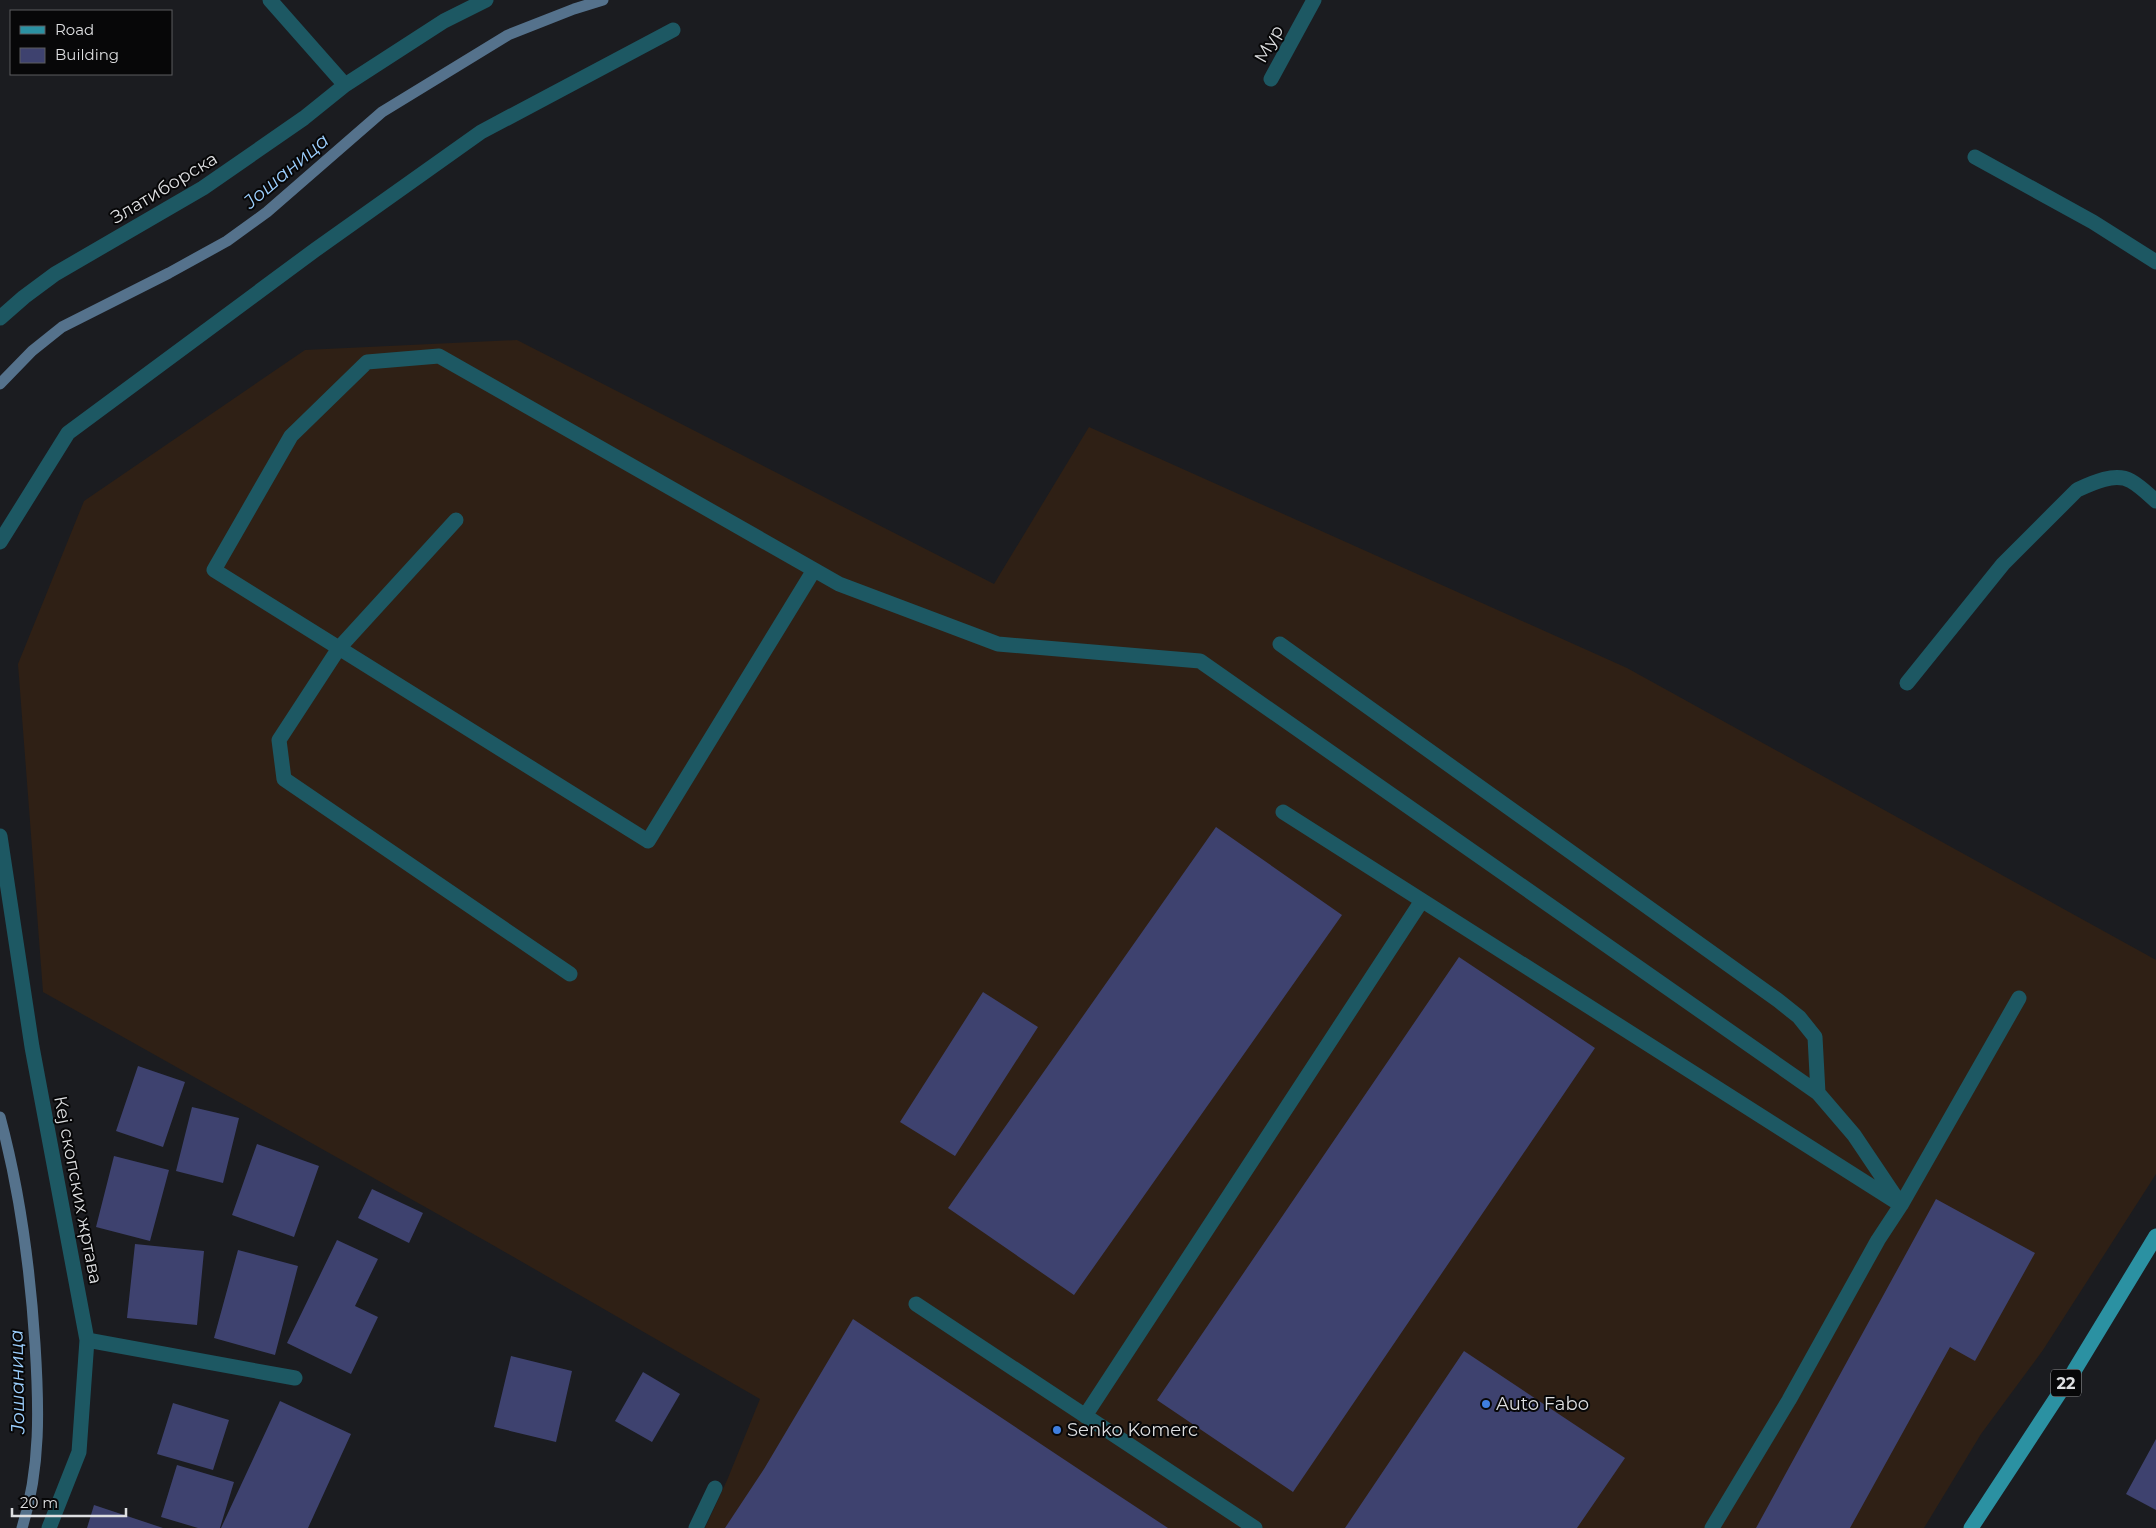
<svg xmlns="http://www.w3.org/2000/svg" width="2156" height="1528" viewBox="0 0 2156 1528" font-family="Montserrat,sans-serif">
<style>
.industrial{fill:#2f2015}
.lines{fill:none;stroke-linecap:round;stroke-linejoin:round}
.stream{stroke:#55728c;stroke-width:11}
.building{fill:#3e426f}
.minor{stroke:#1d5863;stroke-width:15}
.major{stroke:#2b91a2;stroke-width:15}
.shop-dot{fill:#3f7fe0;stroke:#070708;stroke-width:2}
.labels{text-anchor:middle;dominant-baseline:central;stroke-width:4;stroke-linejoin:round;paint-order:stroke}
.shield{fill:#070708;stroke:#9e9ea0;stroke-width:1}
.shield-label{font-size:16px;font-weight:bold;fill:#dedfe1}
.street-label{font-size:18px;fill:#dedfe1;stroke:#070708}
.poi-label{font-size:18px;fill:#dedfe1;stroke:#070708;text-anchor:start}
.water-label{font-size:19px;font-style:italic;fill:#9ccffe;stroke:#070708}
</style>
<rect width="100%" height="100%" fill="#1b1c20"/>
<path class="industrial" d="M517,340L994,584L1089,427L1627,668L2156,960V1174L2043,1350L1981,1434L1924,1528H705L728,1478L760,1399L491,1244L43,992L18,664L84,501L305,350Z"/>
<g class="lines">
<path class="stream" d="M0,384L32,351L62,327L169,273L227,241L267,212L382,112L508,35L574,9L603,0
M0,1117C20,1191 30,1267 35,1344C39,1406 41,1468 22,1528"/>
</g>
<path class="building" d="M1216,827L1342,915L1074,1295L948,1208Z
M1459,957L1595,1048L1293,1492L1157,1400Z
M983,992L1038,1027L955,1156L900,1122Z
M138,1066L185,1082L163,1147L116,1131Z
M192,1107L239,1118L223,1183L176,1171Z
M257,1144L319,1166L294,1237L232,1215Z
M114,1156L169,1170L150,1241L96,1227Z
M372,1189L423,1213L409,1243L358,1218Z
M1936,1199L2035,1253L1975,1361L1950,1347L1850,1528H1756Z
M337,1240L378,1259L355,1306L378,1317L351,1374L287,1343Z
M135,1244L204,1251L197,1325L127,1318Z
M238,1250L298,1266L275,1355L214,1338Z
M853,1319L1083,1472L1168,1528H725L764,1469Z
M1464,1351L1625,1458L1577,1528H1345Z
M511,1356L572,1371L556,1442L494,1427Z
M643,1372L680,1394L652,1442L615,1421Z
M280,1401L351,1434L308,1528H221Z
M173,1403L229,1420L213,1470L157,1454Z
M2156,1439V1510L2126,1494Z
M177,1465L234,1482L220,1528H198L161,1517Z
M94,1505L163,1528H87Z"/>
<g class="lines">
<path class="minor" d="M270,0L345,85
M1271,79L1314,0
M1975,157L2093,222L2156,262
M0,318L24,297L55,274L203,188L304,118L345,85L444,21L486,0
M456,520L339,648L279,740L284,779L570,974
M0,542L68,433L315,250L481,132L673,30
M814,570L648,841L214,570L291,436L367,362L439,356L839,584L998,644L1200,661L1818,1093L1854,1135L1901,1205L1878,1240L1789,1400L1712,1528
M1280,644L1779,1001L1799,1017L1815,1037L1818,1093
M1907,683L2003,564L2077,490C2092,483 2115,472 2131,481C2140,486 2148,494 2156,501
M1283,812L1901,1205L2019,998
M0,836L32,1047L87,1340L79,1452L49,1528
M916,1304L1255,1528
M87,1340L295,1378
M1085,1416L1421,902
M696,1528L715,1488"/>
<path class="major" d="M1971,1528L2074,1371L2156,1236"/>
</g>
<g class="shop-dot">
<circle cx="1486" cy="1404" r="5"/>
<circle cx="1057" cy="1430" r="5"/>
</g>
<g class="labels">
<rect class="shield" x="2051" y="1369.5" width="30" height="27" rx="4"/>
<g class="shield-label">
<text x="2066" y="1383">22</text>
</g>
<g class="street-label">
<text transform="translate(1269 44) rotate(-61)">Мур</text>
<text transform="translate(164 188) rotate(-31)">Златиборска</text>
<text transform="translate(78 1190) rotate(79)">Кеј скопских жртава</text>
</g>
<g class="poi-label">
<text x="1496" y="1404">Auto Fabo</text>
<text x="1067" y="1430">Senko Komerc</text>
</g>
<g class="water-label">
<text transform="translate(286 171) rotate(-40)">Јошаница</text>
<text transform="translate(17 1382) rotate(-91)">Јошаница</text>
</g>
</g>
<rect x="10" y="10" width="162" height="65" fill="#070708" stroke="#5d5d5f"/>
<rect x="20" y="26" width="25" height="8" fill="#2b91a2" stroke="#5d5d5f"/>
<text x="55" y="35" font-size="15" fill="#dedfe1">Road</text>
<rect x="20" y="48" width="25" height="15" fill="#3e426f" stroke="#5d5d5f"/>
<text x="55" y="60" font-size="15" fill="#dedfe1">Building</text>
<path d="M12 1508v8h114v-8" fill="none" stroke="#dedfe1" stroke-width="2.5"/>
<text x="20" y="1508" font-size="15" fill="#dedfe1" stroke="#070708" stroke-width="4" paint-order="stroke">20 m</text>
</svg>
